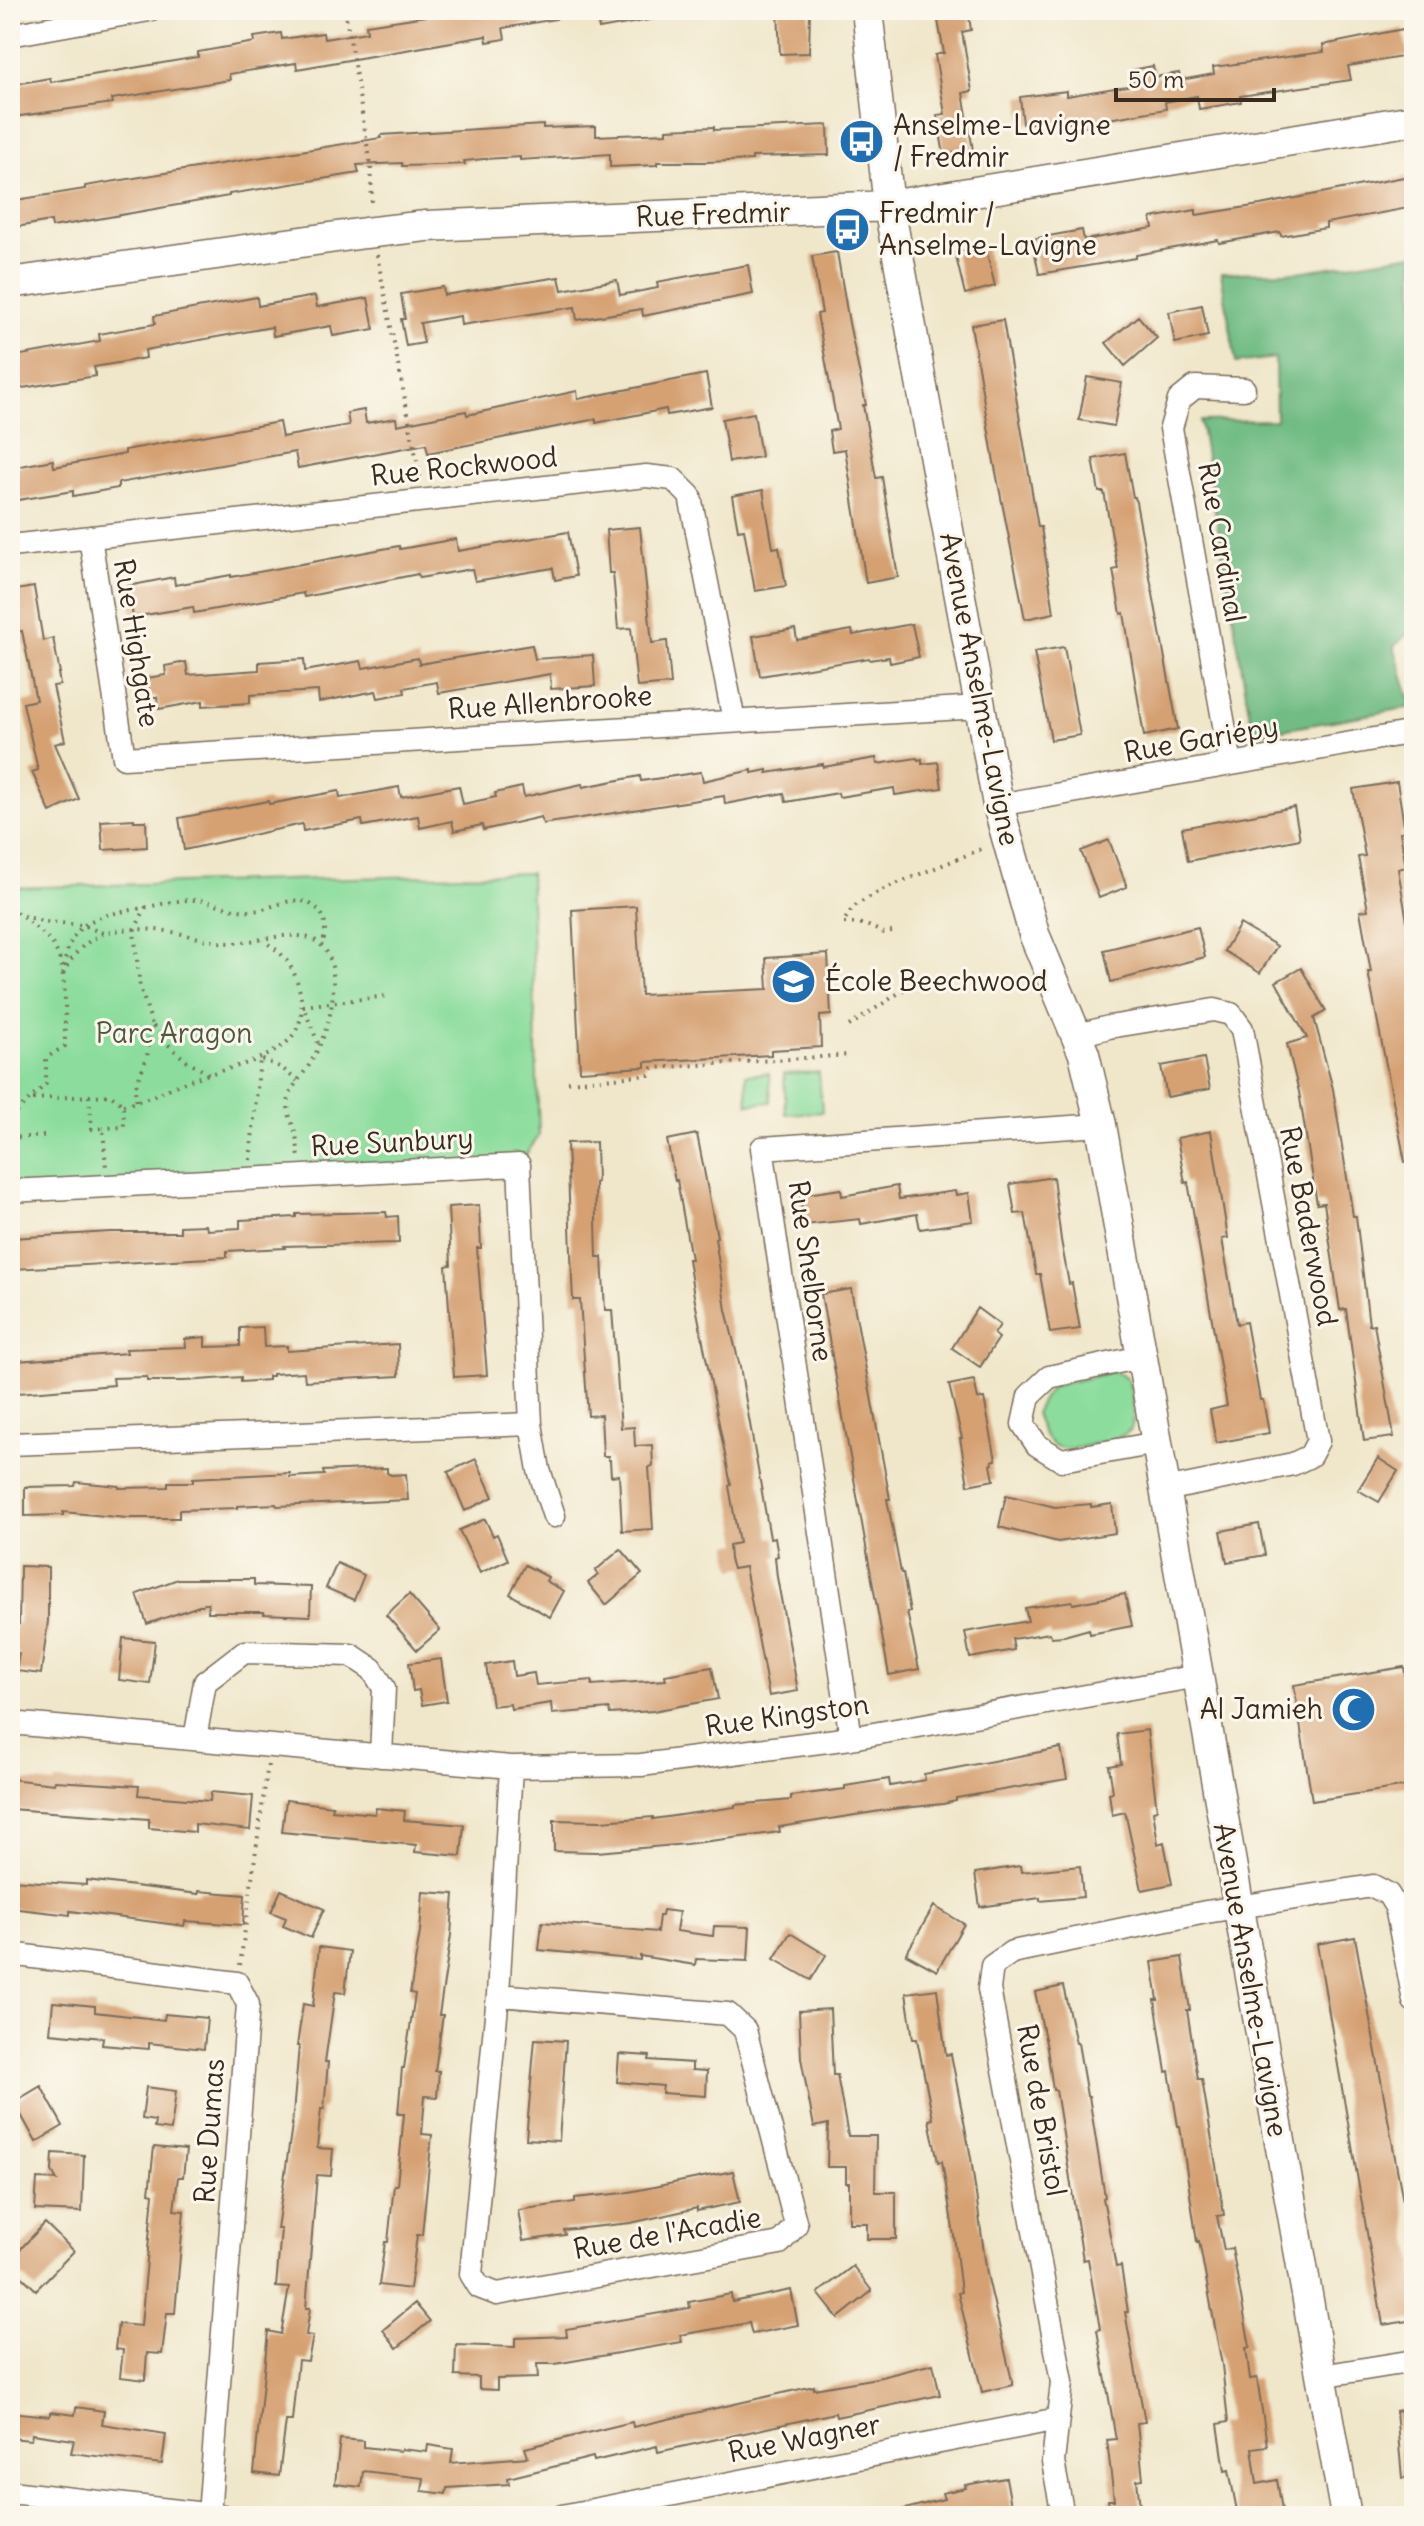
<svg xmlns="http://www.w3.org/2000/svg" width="1424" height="2526" viewBox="0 0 1424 2526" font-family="Delius,sans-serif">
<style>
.green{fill:#8cdd9d;stroke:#64845e;stroke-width:2}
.forest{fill:#71bc84;stroke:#567351;stroke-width:2}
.building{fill:#d5a072}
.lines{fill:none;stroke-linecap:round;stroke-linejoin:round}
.street-casing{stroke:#7a6c5b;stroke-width:25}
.secondary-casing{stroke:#7a6c5b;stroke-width:33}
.path{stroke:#7a6c5b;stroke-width:4;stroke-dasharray:2 6;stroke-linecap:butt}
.street{stroke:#fff;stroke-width:22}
.secondary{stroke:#fff;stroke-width:30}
.labels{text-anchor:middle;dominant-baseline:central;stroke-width:6;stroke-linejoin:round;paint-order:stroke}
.poi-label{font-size:28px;fill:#3b2a1e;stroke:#fbf7ec;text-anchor:start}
.street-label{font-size:28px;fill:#3b2a1e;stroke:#fbf7ec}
.park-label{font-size:28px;fill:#4f573e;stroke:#fbf7ec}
</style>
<rect width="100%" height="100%" fill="#fbf7ec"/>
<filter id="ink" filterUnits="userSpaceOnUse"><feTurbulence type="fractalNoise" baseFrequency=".0125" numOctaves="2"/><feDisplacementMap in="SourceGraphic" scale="16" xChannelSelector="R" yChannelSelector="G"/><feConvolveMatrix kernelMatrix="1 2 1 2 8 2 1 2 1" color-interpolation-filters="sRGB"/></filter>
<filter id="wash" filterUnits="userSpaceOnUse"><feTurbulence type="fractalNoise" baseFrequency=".006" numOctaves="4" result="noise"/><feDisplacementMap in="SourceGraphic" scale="32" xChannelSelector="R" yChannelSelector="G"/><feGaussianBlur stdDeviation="1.8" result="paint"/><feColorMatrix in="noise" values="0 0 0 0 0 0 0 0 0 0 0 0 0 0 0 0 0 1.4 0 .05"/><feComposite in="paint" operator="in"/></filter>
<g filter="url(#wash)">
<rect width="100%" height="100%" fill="#f0e7cb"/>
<path class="green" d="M530,873L539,1135L519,1165L10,1191V888Z
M819,1072L822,1112L786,1114L784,1074Z
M769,1073L771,1102L748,1104L746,1075Z
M1112,1372C1119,1373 1124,1375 1128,1381C1132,1390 1136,1421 1130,1430C1123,1438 1111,1439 1101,1442C1064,1452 1048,1456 1035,1413L1043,1398L1054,1386Z"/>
<path class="forest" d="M1414,254V628L1394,646L1412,707L1253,735L1200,421L1276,420L1275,358L1236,363L1221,273L1298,272Z"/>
<g id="blocks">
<path class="building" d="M466,10H555L556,19L503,28L505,39L487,42L486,36L297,69L296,63L229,74L230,80L112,99L113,103L13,117L10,85L50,78L51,82L198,57V52L255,42L254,37L281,33L282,39L323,33L324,39L367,32L366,25Z
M596,10H655V19L599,29Z
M778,10H810L809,53L780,54Z
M936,10H968L971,30L962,32L972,91L963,93L973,150L944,155L937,115L945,114L935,55L944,53Z
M1403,29L1408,56L1348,66L1351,80L1240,96L1241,102L1199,109L1197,96L1165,102L1166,109L1108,119V122L1082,127L1081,121L1043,126L1042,122L1023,124L1020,97L1067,91V96L1133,85L1132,70L1153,66L1155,77L1179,73L1181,80L1214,74L1213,67L1324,52L1323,45Z
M543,125V128L596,126V136L667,133V129L714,127V130L828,125L829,155L752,157V160L707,162H657V165L610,167V154L520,160V157L484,159L464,161L465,164L439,165L402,166V163L357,165L359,173L229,194V196L52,227L51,221L10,228V201L85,189V186L381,138V135Z
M1414,175V207L1326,223V228L1281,236L1280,232L1219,243L1218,240L1136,255V258L1039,274L1032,239L1082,230L1084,240L1153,228L1151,218L1196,210V215L1260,205Z
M985,245L995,286L965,294L955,253Z
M837,252L849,323L866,405H863L876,478L882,477L898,577L866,583L845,449L832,451L829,431L838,429L817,314L822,313L812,256Z
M748,265L753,294L643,316L642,309L577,320L575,307L461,325L460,316L420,323L424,343L406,346L401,319H405L401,294L443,287L444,295L559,277L562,290L617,280L620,295L658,288L657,282Z
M315,296L317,307L368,298L374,329L333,336L331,326L273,336L272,327L145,350L146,358L94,367L96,376L10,390V357L100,341L99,334L155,324L154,316L257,297L258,306Z
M1202,305L1208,336L1175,343L1169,312Z
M1138,316L1157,338L1125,366L1106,343Z
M1003,320L1038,527H1041L1054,613L1025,619L994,462L971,325Z
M706,374L712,407L667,415L666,409L596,423V419L428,453L426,444L298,468L295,452L118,483V488L73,496V491L12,501L10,468L53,460L54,467L125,454V450L279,422L282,437L349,425L347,413L364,410L366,423L396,418L397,425L466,411L467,415L577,391L578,399Z
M1087,377L1122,383L1114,426L1079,420Z
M754,413L761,457L729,462L722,419Z
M1125,453L1133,497H1135L1178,729L1144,736L1124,613L1121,614L1113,570L1118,569L1104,492H1099L1093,459Z
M763,490L773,548L779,547L786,586L755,591L744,529L738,530L732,496Z
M640,527L652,643L667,641L671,684L637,687L631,628L618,629L613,573H609L606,530Z
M568,532L576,576L555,580L553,568L475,581L472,569L419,578L418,574L304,597L303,593L194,613L193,607L133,617L128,586L174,577L175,585L231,575V577L399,546L400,549L456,539L458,551Z
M34,587L43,641L53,638L60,673H58L60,685L53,686L65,741L55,744L79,799L50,812L32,772L38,770L23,703L36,700L22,631L10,633V591Z
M912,624L919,657L890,663L889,657L870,660L869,658L760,676L753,636L795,629L797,640L852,630L853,635Z
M532,645L535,659L593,655L595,686L551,689L550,674L439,693L437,682L404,688L405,693L378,698L376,691L319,702L318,691L250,695V703L203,706V701L159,709L157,697H150L147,678L166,675L165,666L186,662L188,675L259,670V662L304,659L305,671L361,661L363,668L418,658L419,664Z
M1064,647L1080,735L1051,740L1034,652Z
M876,758L877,764L917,758L918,760L922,759V764L938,762L942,788L895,795L894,788L839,797L838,793L786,802L784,793L725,804L724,796L543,824L541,817L483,830L482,825L454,831L452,821L420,828L418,816L363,826L362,820L303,831L302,824L184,850L179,818L268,801L269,804L339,791L340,798L399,787L401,797L459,786L463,804L496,797L495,793L522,787L524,797L582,784L583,787L640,776L641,781L701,772L703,781L752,770V773L767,770V773L823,764V767Z
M1397,782L1405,831L1400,832L1406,867L1398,869L1414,962V1161L1405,1162L1368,972H1371L1360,911L1368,910L1358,857L1365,856L1353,789Z
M1294,807L1300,839L1188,861L1182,828Z
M134,819V821H146L147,847L103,850L101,821Z
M1109,840L1127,887L1099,898L1081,851Z
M636,906L641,995L768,989L766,958L828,954L831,1015L820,1016L821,1047L771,1050V1055L645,1062V1067L580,1071L572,910Z
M1240,924L1277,946L1260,973L1224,951Z
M1198,927L1205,957L1111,982L1104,950Z
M1301,968L1326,1011L1314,1018L1333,1089L1353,1216H1356L1369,1325L1374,1324L1394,1437L1364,1441L1346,1309L1340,1310L1324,1203L1317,1204L1299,1092L1287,1044L1307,1038L1276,982Z
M1204,1058L1210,1089L1167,1097L1161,1066Z
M1211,1131L1228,1238L1222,1239L1237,1324L1246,1322L1260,1400H1263L1269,1433L1216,1443L1210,1410L1227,1406L1188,1182L1185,1183L1177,1138Z
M697,1134L717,1237L715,1238L726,1310L740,1367L770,1538L775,1537L778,1556L775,1557L777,1577L798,1691L769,1696L745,1567L733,1569L730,1559L729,1545L739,1543L729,1486L731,1485L694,1296L688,1259H691L677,1180L675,1181L667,1140Z
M596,1142L597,1182L595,1183L597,1257H602L605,1310H612L621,1428L634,1427L635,1446L652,1445L653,1466L649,1467L653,1529L622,1531L619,1475L611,1476L610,1460H608V1456H603L601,1415L588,1416L580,1300H573L572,1280L567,1143Z
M1053,1177L1061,1240L1069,1284L1072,1283L1080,1329L1050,1333L1040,1274H1036L1025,1213L1015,1214L1010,1184Z
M897,1186L899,1199L955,1191L956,1195L969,1193L973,1221L920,1229L917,1214L861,1224L860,1219L804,1225L800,1195L841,1189L842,1196Z
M479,1205L481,1248H477L487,1375L454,1377L446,1266L451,1265L448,1207Z
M386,1212L387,1217L398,1216L399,1243L284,1246L285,1248L227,1251V1257L14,1269L12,1238L110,1232H180V1226L206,1225L207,1230L240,1228V1220L296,1217V1214Z
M851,1289L890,1499H887L901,1573H903L910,1612H907L919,1669L889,1675L821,1294Z
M977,1308L1000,1325L994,1334L999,1338L980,1367L952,1348Z
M263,1327L264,1347L287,1346V1351L398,1344L399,1376L305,1381L304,1372L272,1374V1376H268V1380L241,1382V1377L184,1381H147V1377L113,1378L114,1385L18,1393L16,1361L127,1353L126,1349L186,1347L185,1339L205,1337V1347L240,1346V1328Z
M974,1380L978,1399L984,1398L996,1460L992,1461L993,1464L991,1465L994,1480L968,1485L960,1438H962L949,1385Z
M1378,1458L1398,1471L1379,1502L1358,1490Z
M476,1459L493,1497L465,1511L448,1472Z
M387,1468V1473L391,1475L406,1474L408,1500L277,1506L276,1504L237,1506V1508L179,1510V1518H127L63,1512V1515L25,1516V1487L75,1486L76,1482L119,1486V1488L168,1487V1482H193V1478L290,1473V1477L324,1475L323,1471Z
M1006,1495L1055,1507L1091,1504V1507L1112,1504L1115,1533L1058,1542L999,1527Z
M485,1519L493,1536L497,1534L508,1560L480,1573L459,1530Z
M1259,1524L1265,1555L1227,1562L1221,1531Z
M621,1549L642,1574L606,1605L588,1583L598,1575L595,1571Z
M337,1563L364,1575L354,1600L326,1588Z
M525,1565L548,1577L546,1581L564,1591L550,1617L510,1594Z
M20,1566L48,1567V1621L41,1674L16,1671L19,1653L11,1652L15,1623L19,1624Z
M178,1579H254V1585L311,1587L310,1616L264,1614V1612H208V1603L147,1624L137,1594Z
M409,1594L440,1630L417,1650L386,1615Z
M1125,1594L1132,1626L1090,1634L1089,1629L1064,1636L1051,1637L1050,1633L1012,1639L1014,1650L970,1658L965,1632L1028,1621L1025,1608L1072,1601L1073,1604Z
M123,1638L155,1641L150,1684L119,1680Z
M441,1659L447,1701L422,1705L419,1690L413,1691L409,1663Z
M512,1661L514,1676L534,1673L536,1685L592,1680V1685L666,1680L665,1675L712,1667L718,1699L653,1711L610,1714L609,1709L552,1714L551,1703L511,1709L510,1704L492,1706L486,1665Z
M1404,1667L1414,1734V1785L1312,1801L1294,1685Z
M1147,1730L1157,1810L1153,1811L1158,1844L1164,1842L1172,1884L1142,1890L1125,1812L1112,1815L1109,1793L1113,1792L1109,1766L1121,1764L1117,1734Z
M1061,1748L1067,1779L956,1798V1801L943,1804L893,1809L779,1827L780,1832L686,1844L597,1852L554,1851V1820L601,1821L653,1817V1819L735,1807V1805L791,1800V1796L845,1789V1786L889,1779L890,1786L925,1780L924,1774Z
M10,1779L54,1784L55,1781L139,1786L138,1795L210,1801L211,1792L253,1796L250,1830L195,1824V1832L149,1828V1819L10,1809Z
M286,1800L333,1806L332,1810L375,1814L376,1808L405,1811L404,1820L464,1825L461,1856L415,1852L416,1845L282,1832Z
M1020,1866L1021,1872L1080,1866L1083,1897L1040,1901V1898L980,1907L975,1873Z
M10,1880L86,1885V1880L199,1894V1891L245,1895L243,1925L185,1921L184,1926L70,1911V1915L10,1908Z
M281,1890L324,1909L311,1938L283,1926L286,1918L271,1912Z
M423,1892L454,1894L451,1935L439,2015H443L435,2071H439L437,2097L425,2096L422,2134L432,2135L422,2235H417L410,2289L379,2285L385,2242H388L394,2185H397L404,2114H398L402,2068H404L415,1994L410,1993L420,1932Z
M934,1906L964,1924L937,1971L906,1954Z
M663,1910L679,1912L676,1931L713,1936L714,1926L750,1927L748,1961L696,1959L695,1965L640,1956V1960L539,1950L542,1922L657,1932L659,1916H662Z
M790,1933L826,1955L811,1980L774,1959Z
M1355,1937L1414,2262V2320L1383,2325L1317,1944Z
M319,1947L350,1951L345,1993L335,1992L325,2062H328L324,2109H321L317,2148L333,2149L331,2176L317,2175L306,2308H310L306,2335L313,2336L308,2361L298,2360L292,2421H286L279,2476L254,2473L268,2331L281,2334L289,2288L276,2287L281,2229H277L292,2125L299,2046H297L303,2004L313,2006Z
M1182,1957L1190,2010H1187L1198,2079H1202L1224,2215L1217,2216L1224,2250L1232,2248L1250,2347L1246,2348L1250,2379L1257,2378L1263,2417L1267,2446L1252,2448L1257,2484L1277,2480L1283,2516H1238L1229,2470L1225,2471L1218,2424L1228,2422L1222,2365L1199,2241L1197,2242L1180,2126H1178L1169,2071L1166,2072L1155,2000H1158L1152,1962Z
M1063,1986L1076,2043H1078L1087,2096H1089L1105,2197L1103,2198L1116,2267L1121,2266L1128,2312H1125L1145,2422L1137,2423L1143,2479L1137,2480L1141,2516H1110L1108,2500H1114L1107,2440L1116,2439L1097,2330L1100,2329L1088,2259L1083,2260L1056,2090H1053L1047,2048L1035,1992Z
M937,1989L946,2055L951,2054L971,2158L987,2274L1013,2385L982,2392L958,2293L961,2292L954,2236L942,2161L938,2162L929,2120L933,2119L917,2039H913L906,1993Z
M53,2002L95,2006V2012L164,2020L165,2014L207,2018L204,2049L149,2043V2049L102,2045L103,2038L50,2033Z
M830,2009L833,2075H837L848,2136H876L875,2192H896V2239H867V2223H849V2183H846V2167H827L828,2124L814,2127L801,2058L799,2011Z
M535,2039L566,2041L559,2141L526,2139Z
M619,2054L650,2056L649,2060L692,2063V2070L707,2071L706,2096L662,2093L663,2086L617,2082Z
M41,2086L63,2126L36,2142L14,2102Z
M146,2087L176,2091L171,2130L154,2128L155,2121L142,2119Z
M154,2147L186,2150L183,2177H178L174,2210L184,2211L175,2313H167L162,2354L147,2353L145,2380L120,2377L123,2350L115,2349L118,2324L141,2326L153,2194L149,2193Z
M53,2153L84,2155L82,2212L35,2210L37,2179L57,2180L52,2171Z
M733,2171L740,2202L697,2211V2208L631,2223L564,2230L565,2235L523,2241L518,2210L575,2202V2198L624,2193Z
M45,2223L74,2251L36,2290L10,2265V2260Z
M853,2266L872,2291L838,2318L818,2293Z
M791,2290L798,2325L752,2334L749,2323L680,2335L682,2342L555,2364H537L538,2378L497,2379V2390L479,2389V2377L455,2376L456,2345L515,2347V2338L567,2336L566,2329L690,2308L689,2302L731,2294L732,2302Z
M415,2303L430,2321L397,2348L383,2330Z
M933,2364L940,2395L836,2417L835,2413L658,2452L657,2446L594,2461L593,2457L508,2478L509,2484L447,2488L446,2494L422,2491L424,2478L363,2471L361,2487L335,2484L340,2439L364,2441V2447L400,2451L401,2449L427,2452L428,2445L453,2449L451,2463L528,2457L525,2448L632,2422L633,2427L814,2386V2389L877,2378Z
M76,2407L104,2411L102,2424L166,2434L162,2464L71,2453L74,2440L32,2434L31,2440L10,2438V2412L50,2416V2412L75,2415Z
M1414,2409V2477L1402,2478L1396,2411Z
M1006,2478L1013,2516H902L901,2510L944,2499L942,2493L966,2488L965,2485Z"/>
</g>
</g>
<g filter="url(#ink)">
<use href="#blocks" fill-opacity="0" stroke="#7a6c5b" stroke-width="2"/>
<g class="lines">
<defs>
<path id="street" d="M10,35L149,10
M90,537L124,758L980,707
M10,546L646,476L673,479L690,496L734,721
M1231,764L1171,428L1179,400L1195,387L1244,389
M998,805L1414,732
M1078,1035L1109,1027L1214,1010L1231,1014L1242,1029L1318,1441L1310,1456L1293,1464L1165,1490
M10,1191L519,1165L531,1424L539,1470L554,1516
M1141,1357L1049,1377L1029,1396L1023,1424L1037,1445L1061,1460L1157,1443
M10,1444L531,1424
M10,1723L511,1767L641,1765L851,1738L1198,1676
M851,1738L762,1148L1101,1125
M195,1739L205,1682L244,1652L351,1655L372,1669L384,1688L381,1756
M10,1954L237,1983L248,2004L209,2515
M498,1995L728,2014L745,2030L796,2225L780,2243L497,2294L479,2287L471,2274L498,1995L511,1767
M1321,2376L1414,2361
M10,2492L223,2516
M562,2516L1058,2419
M1063,2516L1053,2462L1062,2382L989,1989L992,1966L1012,1952L1206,1912L1373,1886L1388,1894L1396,1907L1414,2001"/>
<path id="secondary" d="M867,10L889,206L998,805L1034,934L1084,1054L1101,1125L1346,2516
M10,283L365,233L426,226L889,206L1414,120"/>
</defs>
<use href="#street" class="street-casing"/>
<use href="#secondary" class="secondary-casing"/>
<path class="path" d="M345,10L371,168L372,207
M377,255L421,482
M10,907C23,918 38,928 49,940C70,962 64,1017 65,1046L46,1058V1084L10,1118
M23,916L46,922L82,925L103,933
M892,932L884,933L864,924L843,923L853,907L881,890L984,848
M64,967C70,917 101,916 142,908C160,905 178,899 197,900C215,902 232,911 251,911C273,910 294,891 315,907C327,915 327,933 322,945
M63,974C85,928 120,926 166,931C189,934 210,943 233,943C258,942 287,930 312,939C326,945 332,959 333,974C335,1008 326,1038 308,1067C301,1077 292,1086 289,1098C286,1112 292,1121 296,1134C297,1141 298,1150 299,1158
M153,1026C171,1050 183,1060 209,1074
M849,1026L905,989L916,987
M318,1043L303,1006L387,996
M568,1082L649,1075L653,1068L850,1055
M89,1096L92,1129L103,1128L106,1168
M33,1099L110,1095L123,1105L124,1127L103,1128
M136,1101L135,1088L147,1057L152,1024L140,987L134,931L146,907
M123,1105C147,1101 169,1087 193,1079C239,1063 317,1058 299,988C293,965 283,952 263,941
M10,1138L46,1136
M250,1160L260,1059L282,1068L297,1081
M240,1965L268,1764"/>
<use href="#street" class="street"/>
<use href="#secondary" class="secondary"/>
</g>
</g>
<defs>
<symbol id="bus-disc" viewBox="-11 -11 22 22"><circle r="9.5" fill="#1f6fb2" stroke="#fbf7ec"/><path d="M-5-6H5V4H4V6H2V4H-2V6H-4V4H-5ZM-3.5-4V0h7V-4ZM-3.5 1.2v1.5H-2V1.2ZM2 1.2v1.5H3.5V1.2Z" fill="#fff"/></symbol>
<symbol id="school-disc" viewBox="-11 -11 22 22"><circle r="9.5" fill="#1f6fb2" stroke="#fbf7ec"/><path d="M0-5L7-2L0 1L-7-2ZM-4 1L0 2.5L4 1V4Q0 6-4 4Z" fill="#fff"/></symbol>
<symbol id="mosque-disc" viewBox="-11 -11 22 22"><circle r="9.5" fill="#1f6fb2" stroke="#fbf7ec"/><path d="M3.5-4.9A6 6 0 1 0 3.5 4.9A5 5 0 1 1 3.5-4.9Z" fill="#fff"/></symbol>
</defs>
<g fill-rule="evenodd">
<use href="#bus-disc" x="836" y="116" width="51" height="51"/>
<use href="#bus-disc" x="822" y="204" width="51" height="51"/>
<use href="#school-disc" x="768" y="956" width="51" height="51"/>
<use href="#mosque-disc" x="1328" y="1684" width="51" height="51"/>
</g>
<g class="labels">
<g class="poi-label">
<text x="893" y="125">Anselme-Lavigne<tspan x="893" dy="32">/ Fredmir</tspan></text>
<text x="879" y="213">Fredmir /<tspan x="879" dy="32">Anselme-Lavigne</tspan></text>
<text x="825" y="981">École Beechwood</text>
<text x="1323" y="1709" text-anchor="end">Al Jamieh</text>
</g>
<g class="street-label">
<text transform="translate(713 214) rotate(-2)">Rue Fredmir</text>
<text transform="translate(464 466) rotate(-6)">Rue Rockwood</text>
<text transform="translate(1222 542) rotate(80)">Rue Cardinal</text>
<text transform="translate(137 643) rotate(81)">Rue Highgate</text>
<text transform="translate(980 689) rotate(79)">Avenue Anselme-Lavigne</text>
<text transform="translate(550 702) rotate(-4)">Rue Allenbrooke</text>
<text transform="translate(1201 739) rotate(-10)">Rue Gariépy</text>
<text transform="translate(392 1142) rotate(-3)">Rue Sunbury</text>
<text transform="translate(1309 1226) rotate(79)">Rue Baderwood</text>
<text transform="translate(811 1271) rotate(82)">Rue Shelborne</text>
<text transform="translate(787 1715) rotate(-8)">Rue Kingston</text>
<text transform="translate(1251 1980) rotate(80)">Avenue Anselme-Lavigne</text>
<text transform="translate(1042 2110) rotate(80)">Rue de Bristol</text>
<text transform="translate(209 2131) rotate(-86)">Rue Dumas</text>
<text transform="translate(667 2233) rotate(-10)">Rue de l'Acadie</text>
<text transform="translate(804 2438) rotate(-11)">Rue Wagner</text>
</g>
<g class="park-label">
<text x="174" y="1033">Parc Aragon</text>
</g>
</g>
<rect width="1424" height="2526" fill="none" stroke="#fbf7ec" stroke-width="40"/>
<path d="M1116 88v12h158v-12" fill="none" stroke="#3b2a1e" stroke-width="4"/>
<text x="1128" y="88" font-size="24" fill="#3b2a1e" stroke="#fbf7ec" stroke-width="6" paint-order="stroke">50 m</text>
</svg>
